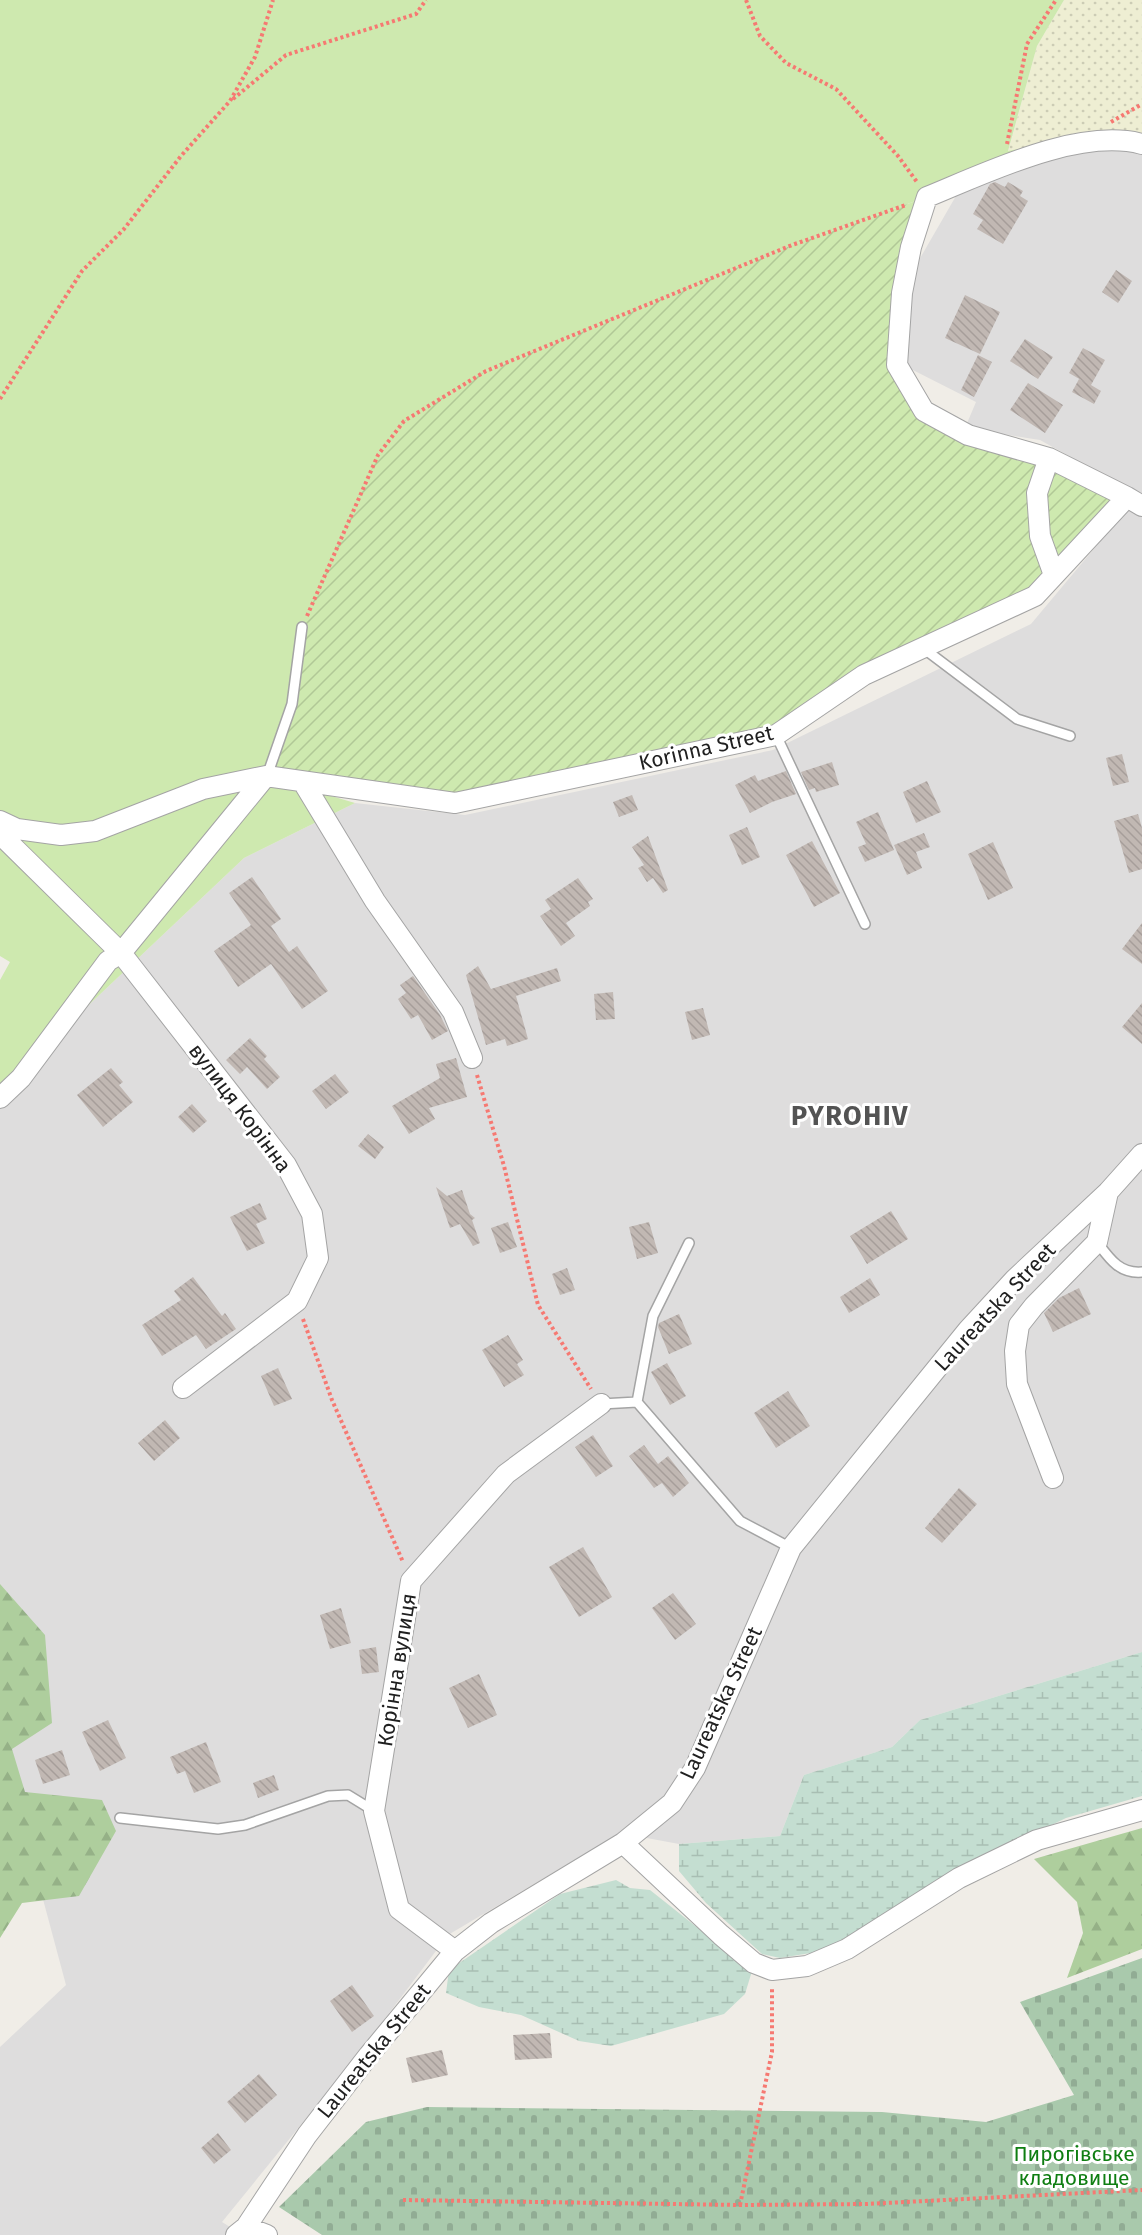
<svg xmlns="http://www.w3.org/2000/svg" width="1142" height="2235" viewBox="0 0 1142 2235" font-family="'Fira Sans',sans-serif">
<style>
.residential{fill:#dedddd}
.farmland{fill:url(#farmland-dots)}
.grass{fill:#cee9af}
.forest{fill:url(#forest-firs)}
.wetland{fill:url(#wetland-marsh)}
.cemetery{fill:url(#cemetery-stones)}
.garden{fill:url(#garden-furrows)}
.building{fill:url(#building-back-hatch)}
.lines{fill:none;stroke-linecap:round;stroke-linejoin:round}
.service-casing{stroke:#a4a4a4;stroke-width:12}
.minor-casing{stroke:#a4a4a4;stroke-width:22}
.path{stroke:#f67972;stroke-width:4;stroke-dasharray:3 3;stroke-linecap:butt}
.service{stroke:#fff;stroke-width:9}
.minor{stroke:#fff;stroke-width:20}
.labels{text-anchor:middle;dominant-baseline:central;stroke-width:6;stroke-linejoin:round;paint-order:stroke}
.street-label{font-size:21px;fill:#202020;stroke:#fff}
.park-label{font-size:21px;fill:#0f7e12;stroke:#fff}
.district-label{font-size:27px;font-weight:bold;letter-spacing:1.5px;fill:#535353;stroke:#fff}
</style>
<defs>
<pattern id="farmland-dots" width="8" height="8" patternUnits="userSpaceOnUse" patternTransform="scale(1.5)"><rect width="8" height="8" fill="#eeeed3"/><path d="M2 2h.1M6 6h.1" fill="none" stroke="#ccccb5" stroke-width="1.8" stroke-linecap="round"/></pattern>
<pattern id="forest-firs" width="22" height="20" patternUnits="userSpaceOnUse" patternTransform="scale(1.5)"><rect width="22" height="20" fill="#aece9d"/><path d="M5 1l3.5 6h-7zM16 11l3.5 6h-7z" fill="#95b187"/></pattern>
<pattern id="wetland-marsh" width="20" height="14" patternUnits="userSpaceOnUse" patternTransform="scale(1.5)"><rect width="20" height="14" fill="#c4ded1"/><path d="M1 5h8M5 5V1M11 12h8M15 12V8" fill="none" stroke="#a8beb3"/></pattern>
<pattern id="cemetery-stones" width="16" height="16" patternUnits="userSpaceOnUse" patternTransform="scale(1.5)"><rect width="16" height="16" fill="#a9c9ac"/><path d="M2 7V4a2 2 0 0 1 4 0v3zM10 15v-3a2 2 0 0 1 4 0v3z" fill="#91ac94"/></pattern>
<pattern id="garden-furrows" width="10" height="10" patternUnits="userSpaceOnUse" patternTransform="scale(1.5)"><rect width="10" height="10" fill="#cee9af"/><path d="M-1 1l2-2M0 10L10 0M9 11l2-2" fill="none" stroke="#b1c896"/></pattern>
<pattern id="building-back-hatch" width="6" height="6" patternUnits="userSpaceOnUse" patternTransform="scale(1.5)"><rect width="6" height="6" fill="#c1b8b3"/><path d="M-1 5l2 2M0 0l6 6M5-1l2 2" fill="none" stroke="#a69e9a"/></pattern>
</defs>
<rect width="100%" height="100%" fill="#f0ede7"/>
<path class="residential" d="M1115,145L1142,154V1652L920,1720L892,1747L804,1775L780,1836L679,1844L620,1833L448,1935L356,2057L222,2222L243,2235H0V2047L66,1985L0,1739V1089L244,858L355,803L465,815L773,750L1031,624L1139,495L1040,440L965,428L976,402L903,365L915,267L960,189L1041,160Z"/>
<path class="farmland" d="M1064,0H1142V136L1008,152L1037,46Z"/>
<path class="grass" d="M0,0H1064L1037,46L1008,151L1107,132L1142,136V154L1115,145L1041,160L927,197L792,245L486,371L292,704L267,777L355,803L244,858L0,1089V980L10,962L0,956Z"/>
<path class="forest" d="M0,1584L45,1635L52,1723L12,1749L25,1792L102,1800L116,1831L79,1896L22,1903L0,1938Z
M1142,1828V1949L1067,1978L1083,1933L1077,1902L1034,1859Z"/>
<path class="wetland" d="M1142,1652V1796L1066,1818L959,1870L823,1951L780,1958L762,1954L706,1903L679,1871V1844L780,1836L804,1775L892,1747L920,1720Z
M616,1880L630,1888L650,1890L752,1971L745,1994L724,2014L611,2046L579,2041L521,2015L479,2007L446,1993L449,1970L560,1894Z"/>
<path class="cemetery" d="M1142,1958V2235H322L279,2207L366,2122L427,2107L882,2112L986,2122L1074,2095L1020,2002Z"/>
<path class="garden" d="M927,197L897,365L924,411L1127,497L1035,596L923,648L776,735L455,803L266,776L292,704L302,627L378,455L404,421L486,371L792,245Z"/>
<path class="building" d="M995,182L1005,187L1008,182L1023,191L1020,196L1028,201L1003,244L977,229L983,220L973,214L990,184Z
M1116,270L1132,281L1118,303L1102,292Z
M965,295L1000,312L980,354L945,338Z
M1025,339L1053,357L1038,379L1010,361Z
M1083,348L1105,360L1091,385L1101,391L1094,404L1072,392L1079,379L1088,384L1069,373Z
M978,355L992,362L974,397L961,390Z
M1028,383L1063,405L1045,433L1010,410Z
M1122,754L1129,782L1113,786L1106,758Z
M832,762L839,785L816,792L815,788L809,790L801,772Z
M786,771L796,794L772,802L750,813L735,785L755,775L758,781Z
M927,781L941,812L916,823L903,792Z
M632,795L638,810L619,817L613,802Z
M878,812L894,850L865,862L858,847L866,844L856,822Z
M1138,814L1142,828V869L1129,873L1114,821Z
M747,827L760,857L742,865L729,835Z
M924,833L930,847L916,852L922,868L907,875L894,845Z
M648,836L668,890L663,893L653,878L647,882L638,868L644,865L632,847Z
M812,841L840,893L814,907L786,855Z
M993,842L1013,888L988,900L968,854Z
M252,877L281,919L271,926L289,952L297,946L328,991L302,1009L271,964L238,987L214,951L251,925L229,893Z
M578,878L593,899L588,902L590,906L566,923L575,936L561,946L540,916L551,909L545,900Z
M1142,923V964L1122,949Z
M478,966L491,989L557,968L561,981L516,996L528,1039L507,1046L505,1039L486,1045L466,975Z
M413,976L440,1015L448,1031L432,1040L418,1015L411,1019L398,999L406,993L400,985Z
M613,992L615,1019L596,1020L594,994Z
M1142,1003V1044L1122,1027Z
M703,1008L710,1035L692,1040L685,1012Z
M250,1038L267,1056L264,1059L280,1077L267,1089L247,1067L240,1074L226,1060Z
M456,1058L467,1097L429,1108L435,1119L409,1134L392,1106L440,1078L436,1064Z
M111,1068L123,1082L119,1085L133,1102L103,1127L77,1095Z
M335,1074L349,1092L326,1109L312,1091Z
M192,1104L207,1121L193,1133L178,1117Z
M368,1134L384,1147L375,1159L358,1146Z
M436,1187L447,1196L462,1190L470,1214L475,1218L472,1220L480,1243L473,1246L460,1224L450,1228Z
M260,1203L267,1219L256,1224L265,1243L247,1251L230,1217Z
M891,1211L908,1239L867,1264L850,1236Z
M508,1222L517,1247L500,1253L491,1228Z
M649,1222L658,1253L637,1259L629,1227Z
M567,1268L575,1290L560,1295L552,1274Z
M193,1277L222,1316L225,1313L236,1329L206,1349L196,1335L162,1356L142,1325L181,1300L174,1291Z
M870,1278L880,1295L849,1313L840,1297Z
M1079,1288L1091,1314L1053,1332L1044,1313L1059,1298Z
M679,1314L692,1344L669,1354L658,1327L659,1323Z
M508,1335L523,1360L517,1364L524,1375L504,1387L482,1350Z
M667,1363L686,1396L670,1405L651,1372Z
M278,1368L292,1399L274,1406L261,1376Z
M788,1391L810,1426L776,1448L754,1413Z
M165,1420L180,1438L154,1461L138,1443Z
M593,1435L613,1466L596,1477L575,1447Z
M644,1445L658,1464L668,1456L689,1483L673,1497L662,1483L654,1488L629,1456Z
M959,1488L977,1504L942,1543L925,1528Z
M583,1547L612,1597L579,1617L549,1567Z
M673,1593L696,1624L675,1640L652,1608Z
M341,1608L351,1643L330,1649L320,1615Z
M376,1647L379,1672L362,1674L359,1650Z
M479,1674L497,1715L468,1728L449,1688Z
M108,1720L126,1758L100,1771L82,1732Z
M206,1742L221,1782L194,1793L185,1771L177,1774L170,1757Z
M62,1750L70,1775L43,1784L35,1760Z
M274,1775L279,1790L258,1798L253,1783Z
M352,1985L374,2016L352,2032L330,2001Z
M550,2033L552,2058L515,2060L513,2035Z
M442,2050L448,2075L412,2083L406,2058Z
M259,2074L277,2095L245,2123L227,2102Z
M218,2133L231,2150L214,2164L201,2148Z"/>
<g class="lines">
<defs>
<path id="service" d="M923,648L1017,719L1070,736
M776,735L865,924
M267,776L292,704L302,627
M1097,1242C1109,1258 1119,1274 1142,1272
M637,1402L653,1316L689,1243
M601,1404L637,1402L740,1521L791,1548
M120,1818L218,1829L245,1825L328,1796L348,1795L374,1811"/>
<path id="minor" d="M1049,458L1037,493L1040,536L1054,575
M1127,497L1049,458L968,435L924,411L897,365L902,293L911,247L927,197C986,173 1079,127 1142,144
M303,782L375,901L453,1012L472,1058
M0,821L17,829L61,835L95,831L203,789L266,776L455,803L776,735L864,675L1035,596L1127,497L1142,506
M0,834L121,953L286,1165L312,1214L318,1258L297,1301L183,1388
M0,1098L21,1078L108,961L121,953L266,776
M1053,1478L1017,1384L1015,1351L1019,1325L1034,1306L1097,1242L1108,1192
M623,1843L721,1935L754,1963L772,1970L807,1966L847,1949L959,1878L1037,1840L1142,1810
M455,1951L399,1909L374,1811L411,1581L506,1474L601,1404
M246,2227L267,2235
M236,2235L246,2227L307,2135L369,2055L455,1951L491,1923L623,1843L672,1803L695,1768L791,1548L968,1330L1015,1279L1108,1192L1142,1154"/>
</defs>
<use href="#service" class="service-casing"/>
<use href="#minor" class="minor-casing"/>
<path class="path" d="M746,0L760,36L786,63L836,89L898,156L917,182
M233,99L286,55L416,14L426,0
M1111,122L1142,104
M1007,144L1027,44L1056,0
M0,399L82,271L124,229L181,156L230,101L255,57L273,0
M307,616L378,455L404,421L486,371L792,245L906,205
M477,1075L504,1166L538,1305L591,1389
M303,1319L332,1400L403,1562
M403,2200L740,2205L866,2204L1142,2190
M740,2205L772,2052V1987"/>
<use href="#service" class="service"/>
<use href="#minor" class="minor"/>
</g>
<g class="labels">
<g class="street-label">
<text transform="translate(706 748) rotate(-13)">Korinna Street</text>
<text transform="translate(240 1108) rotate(53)">вулиця Корінна</text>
<text transform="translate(995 1307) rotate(-47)">Laureatska Street</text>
<text transform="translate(397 1670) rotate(-81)">Корінна вулиця</text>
<text transform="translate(721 1703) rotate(-65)">Laureatska Street</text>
<text transform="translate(374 2051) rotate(-51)">Laureatska Street</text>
</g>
<g class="park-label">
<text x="1074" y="2154">Пирогівське<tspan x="1074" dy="24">кладовище</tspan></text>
</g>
<g class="district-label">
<text x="850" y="1116">PYROHIV</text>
</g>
</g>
</svg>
